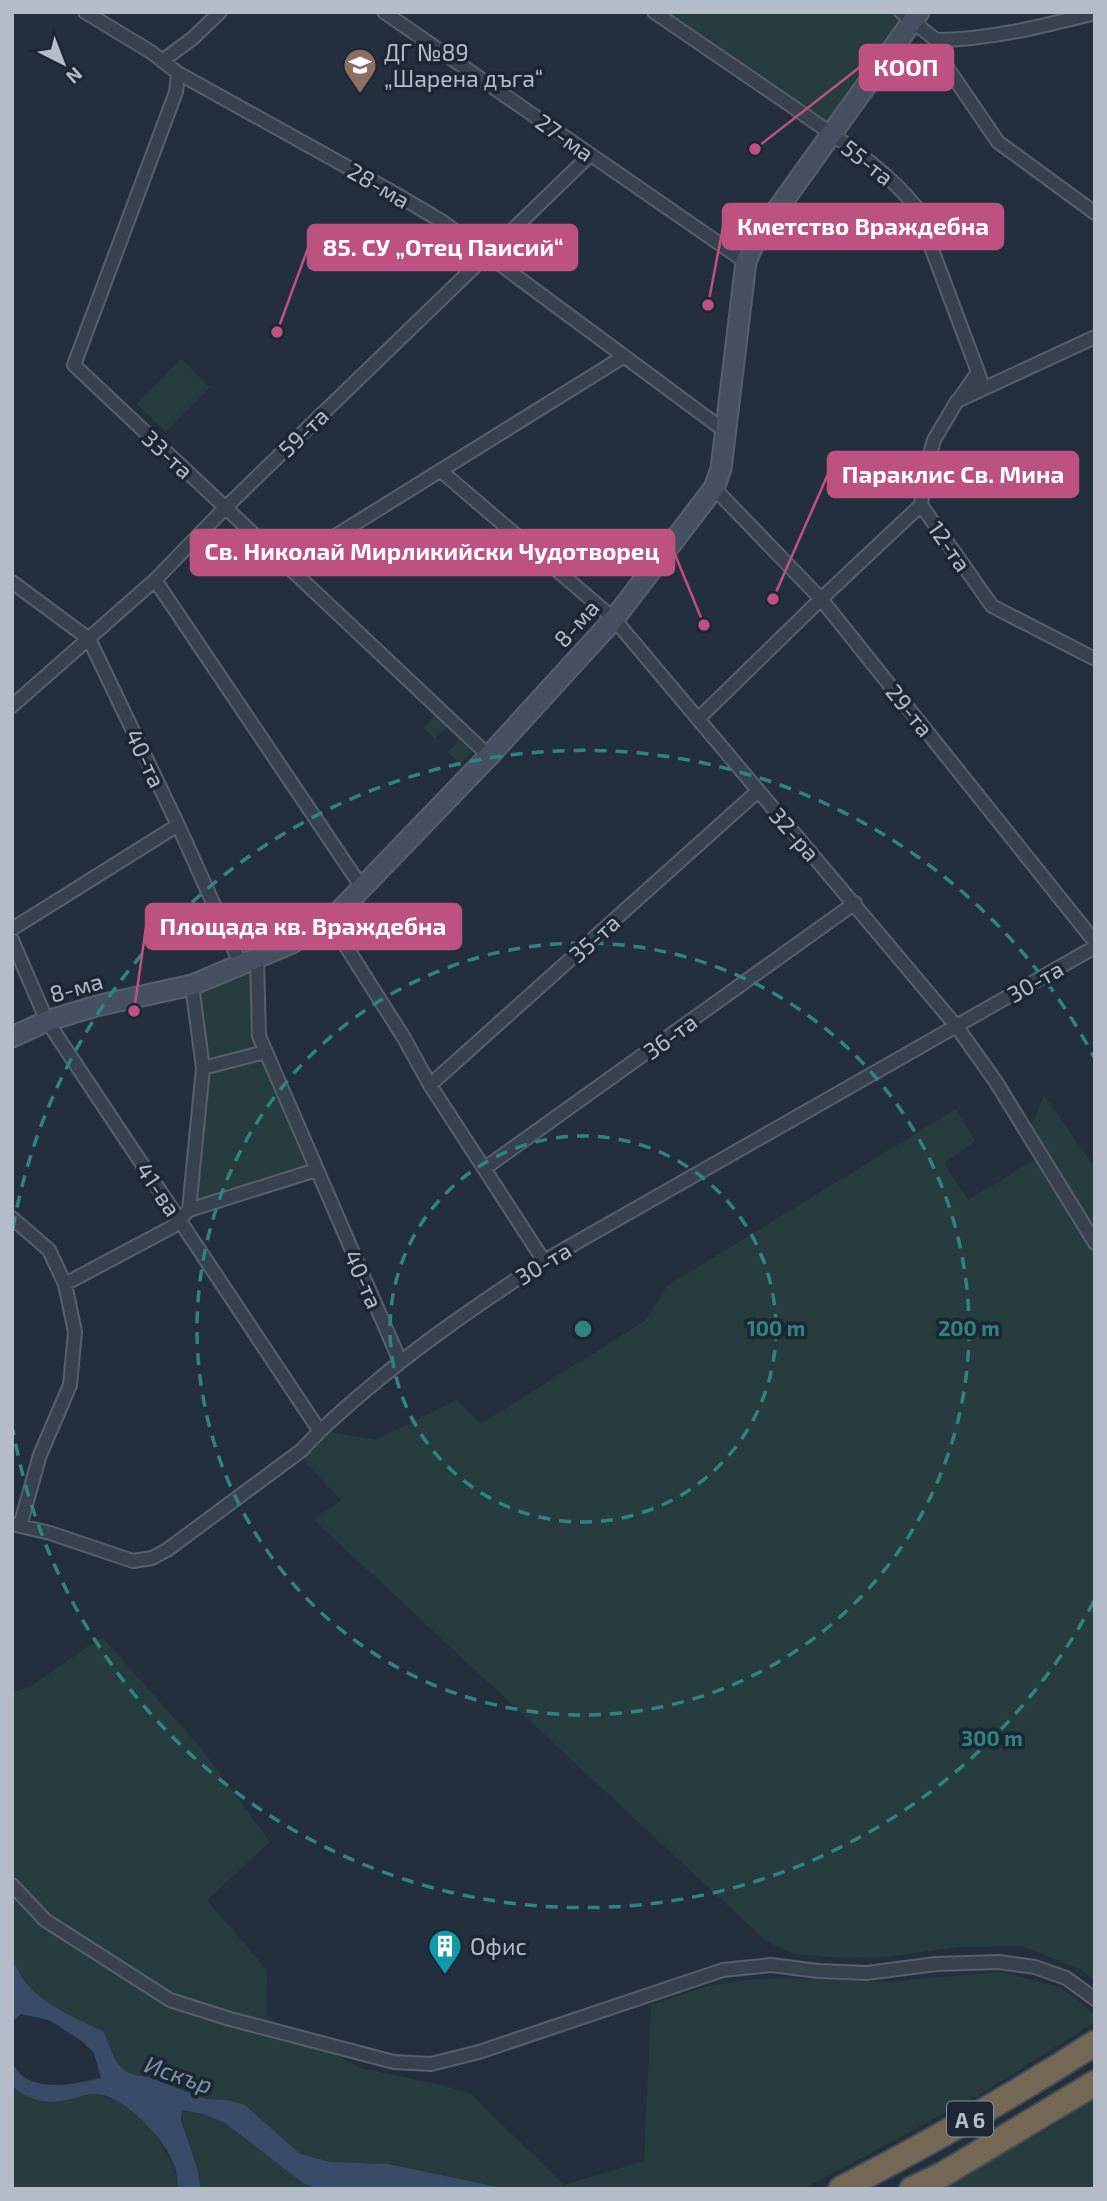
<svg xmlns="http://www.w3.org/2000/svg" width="1107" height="2201" viewBox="0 0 1107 2201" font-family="'Exo 2',sans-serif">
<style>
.green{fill:#263c3f}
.water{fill:#394c67}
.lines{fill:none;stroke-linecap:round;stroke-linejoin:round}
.street-casing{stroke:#565f6c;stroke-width:16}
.secondary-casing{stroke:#565f6c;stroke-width:23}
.highway-casing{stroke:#434c59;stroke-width:28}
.street{stroke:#38414e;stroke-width:12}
.secondary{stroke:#465061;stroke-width:19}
.highway{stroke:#746855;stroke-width:24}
.ring{fill:none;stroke:#308480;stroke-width:3.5;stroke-dasharray:12 9}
.labels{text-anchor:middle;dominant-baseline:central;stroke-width:7;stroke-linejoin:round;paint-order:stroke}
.shield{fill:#1d2633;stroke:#878f9c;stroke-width:2}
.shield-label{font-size:21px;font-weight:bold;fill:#b4bcc9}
.poi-label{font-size:23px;fill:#b4bcc9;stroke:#1d2633;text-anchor:start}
.street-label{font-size:23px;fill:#b4bcc9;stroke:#1d2633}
.water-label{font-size:24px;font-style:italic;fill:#7c92b1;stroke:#1d2633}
.centre{fill:#308480;stroke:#1d2633;stroke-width:3.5}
.ring-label{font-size:21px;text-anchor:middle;font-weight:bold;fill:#308480;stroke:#1d2633;stroke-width:7;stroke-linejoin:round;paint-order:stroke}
.leader{fill:none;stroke:#bd5182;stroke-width:2.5}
.callout-dot{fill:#bd5182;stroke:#1d2633;stroke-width:2.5}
.callout{fill:#bd5182;stroke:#bd5182;stroke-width:2.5}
.callout-label{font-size:24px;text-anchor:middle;font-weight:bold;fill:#fff}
</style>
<rect width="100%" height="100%" fill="#242f3e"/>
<path class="green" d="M654,12H901L913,21L832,134Z
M181,359L210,387L166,432L137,404Z
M435,716L447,727L435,739L423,727Z
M460,740L472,752L460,764L448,752Z
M257,959L259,1036L316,1170L189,1210L203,1068L192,985Z
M1044,1095L1095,1168V1980L1082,1970L1022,1946L959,1947L886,1957L840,1958L795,1954L766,1941L314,1520L341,1500L304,1461L319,1430L375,1440L457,1400L481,1424L646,1320L667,1286L956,1109L975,1141L944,1163L968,1200L1041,1156L1028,1134Z
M102,1637L200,1747L270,1842L207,1900L267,1970L266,2016L360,2068L441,2085L470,2093L564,2185L644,2161L651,2005L707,1986L745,1980L780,1978L883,1982L1001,1972L1060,1987L1095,2015V2022L981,2094L803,2189H508L388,2164L331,2162L300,2154L245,2105L227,2100L205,2099L149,2077C116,2076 114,2056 104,2032C77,2018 41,2005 23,1979C19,1973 16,1966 12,1959V1693L29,1687Z
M12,2086L15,2089L68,2100L96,2093L119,2102L137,2114L155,2134L174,2165L178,2189H12Z
M1095,2098V2189H934L1046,2130Z
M182,2110L203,2114L225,2123L303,2183L317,2189H201C197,2164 181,2134 182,2110Z"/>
<path class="water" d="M12,1959C16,1966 19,1973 23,1979C41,2005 77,2018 104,2032C114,2056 116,2076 149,2077L205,2099L227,2100L245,2105L300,2154L331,2162L388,2164L508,2189H317L303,2183L225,2123L203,2114L182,2110L181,2120L197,2168L201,2189H178C177,2182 177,2174 175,2167C168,2142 122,2092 94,2094C87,2094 79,2097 73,2099C47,2104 33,2103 12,2086V2064C16,2068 19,2074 24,2077C45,2091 78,2083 101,2078L94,2053L83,2042L49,2020L21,2014L12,2022Z"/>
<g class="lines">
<defs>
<path id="street" d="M85,12L151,52L178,73L394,193L443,222L725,431
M384,12L746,262
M654,12C702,45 749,77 796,109C838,139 883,166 916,207L978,372L983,389
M901,12L936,40L942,60L998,142L1095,213
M936,40C989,40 1043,26 1095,13
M162,61L193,38L220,12
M178,73L176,92L74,365L489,756
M1095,337L957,401L934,440L925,471L921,505L992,606L1095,659
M958,401L978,372
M441,471L614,619L957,1027L996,1082L1095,1243
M714,488L821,599L1095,942
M287,566L623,357
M155,580L363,889
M12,582L89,639L178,825L241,965
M12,706L155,580L225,508L590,155
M698,719L821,599L921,505
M330,921L404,1038L430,1085L544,1261
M12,929L178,825
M12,940L47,1021L319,1430
M257,959L259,1036L400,1361
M203,1068L265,1052
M430,1085L758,791
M485,1168L855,903
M189,1210L316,1170
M12,1218L49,1250L65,1284L75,1332L70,1385L40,1455L20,1526
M65,1284L172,1227L189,1210L203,1068L192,985
M12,1524L50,1533L133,1561L152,1558L167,1550L302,1450C321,1428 343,1410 365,1391C421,1343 482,1302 544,1261L1095,947
M12,1885L45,1920L170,2000L230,2019L394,2062L431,2064L479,2052L723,1970L771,1965L818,1971L867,1973L936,1964L999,1962L1035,1967L1066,1978L1095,1999"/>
<path id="secondary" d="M12,1037L47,1021L96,1006L192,985L290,944L330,921L489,756L614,619L714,488L721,469L746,262L756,239L919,12"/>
<path id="highway" d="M841,2189C928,2144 1013,2096 1095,2043
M912,2189L942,2175L1095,2083"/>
</defs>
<use href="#street" class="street-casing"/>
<use href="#secondary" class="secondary-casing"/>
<use href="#highway" class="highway-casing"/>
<use href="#street" class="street"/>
<use href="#secondary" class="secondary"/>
<use href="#highway" class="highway"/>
</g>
<g class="ring">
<circle cx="583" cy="1329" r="193"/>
<circle cx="583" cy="1329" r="386"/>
<path d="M1094 1601A579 579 0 0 1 13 1430M13 1228A579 579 0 0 1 1094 1057"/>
</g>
<defs>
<symbol id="school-pin" viewBox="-11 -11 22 30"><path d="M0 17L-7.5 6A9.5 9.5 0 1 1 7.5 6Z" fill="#8d6e63" stroke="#1d2633"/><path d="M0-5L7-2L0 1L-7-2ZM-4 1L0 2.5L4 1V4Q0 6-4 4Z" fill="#fff"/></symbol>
<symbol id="building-pin" viewBox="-11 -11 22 30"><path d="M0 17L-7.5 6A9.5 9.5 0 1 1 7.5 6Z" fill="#0f9aa8" stroke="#1d2633"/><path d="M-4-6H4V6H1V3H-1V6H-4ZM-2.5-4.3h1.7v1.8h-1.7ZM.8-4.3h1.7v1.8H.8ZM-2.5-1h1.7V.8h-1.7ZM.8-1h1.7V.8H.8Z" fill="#fff"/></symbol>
</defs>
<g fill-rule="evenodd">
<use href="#school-pin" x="341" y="46" width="38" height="52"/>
<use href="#building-pin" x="426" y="1927" width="38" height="52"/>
</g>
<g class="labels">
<rect class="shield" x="947" y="2101.5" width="46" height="35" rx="5"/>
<g class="shield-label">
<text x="970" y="2119">A 6</text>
</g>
<g class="poi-label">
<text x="384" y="52">ДГ №89<tspan x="384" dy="26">„Шарена дъга“</tspan></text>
<text x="470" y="1946">Офис</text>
</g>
<g class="street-label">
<text transform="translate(565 137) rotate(35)">27-ма</text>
<text transform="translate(868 162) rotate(38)">55-та</text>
<text transform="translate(379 185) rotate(30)">28-ма</text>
<text transform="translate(303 432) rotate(-44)">59-та</text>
<text transform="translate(168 454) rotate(43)">33-та</text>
<text transform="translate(950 546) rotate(55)">12-та</text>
<text transform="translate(576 623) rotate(-48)">8-ма</text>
<text transform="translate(910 710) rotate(51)">29-та</text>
<text transform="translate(146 758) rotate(65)">40-та</text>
<text transform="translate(795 834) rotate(49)">32-ра</text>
<text transform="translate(594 938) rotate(-42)">35-та</text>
<text transform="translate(1035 981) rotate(-30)">30-та</text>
<text transform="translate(76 987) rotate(-16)">8-ма</text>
<text transform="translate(670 1036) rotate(-36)">36-та</text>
<text transform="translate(159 1189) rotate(56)">41-ва</text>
<text transform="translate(543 1263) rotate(-31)">30-та</text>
<text transform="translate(364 1279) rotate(66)">40-та</text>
</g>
<g class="water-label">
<text transform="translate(179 2074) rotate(19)">Искър</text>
</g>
</g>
<circle cx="583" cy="1329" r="10" class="centre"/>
<g class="ring-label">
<text x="776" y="1336">100 m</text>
<text x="969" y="1336">200 m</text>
<text x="992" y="1746">300 m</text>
</g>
<path class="leader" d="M755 149L860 67M708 305L723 227M277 332L308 248M773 599L828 474M704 625L674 552M134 1011L146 927"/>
<g class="callout-dot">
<circle cx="755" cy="149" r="7"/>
<circle cx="708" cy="305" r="7"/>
<circle cx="277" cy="332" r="7"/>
<circle cx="773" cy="599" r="7"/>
<circle cx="704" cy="625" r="7"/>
<circle cx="134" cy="1011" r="7"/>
</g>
<g class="callout">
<rect x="860" y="45" width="93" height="45" rx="7"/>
<rect x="723" y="204" width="280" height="45" rx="7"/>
<rect x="308" y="225" width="269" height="45" rx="7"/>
<rect x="828" y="452" width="250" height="45" rx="7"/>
<rect x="191" y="530" width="483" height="45" rx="7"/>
<rect x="146" y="904" width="315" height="45" rx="7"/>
</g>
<g class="callout-label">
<text x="906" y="76">КООП</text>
<text x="863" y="235">Кметство Враждебна</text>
<text x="443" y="256">85. СУ „Отец Паисий“</text>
<text x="953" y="483">Параклис Св. Мина</text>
<text x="432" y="560">Св. Николай Мирликийски Чудотворец</text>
<text x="303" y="935">Площада кв. Враждебна</text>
</g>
<rect width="1107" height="2201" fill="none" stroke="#b4bcc9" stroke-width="28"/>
<g transform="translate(63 63) rotate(138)" stroke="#1d2633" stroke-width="5" paint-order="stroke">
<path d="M0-5L12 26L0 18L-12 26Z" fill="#b4bcc9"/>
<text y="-10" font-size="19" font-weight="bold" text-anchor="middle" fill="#b4bcc9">N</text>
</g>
</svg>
